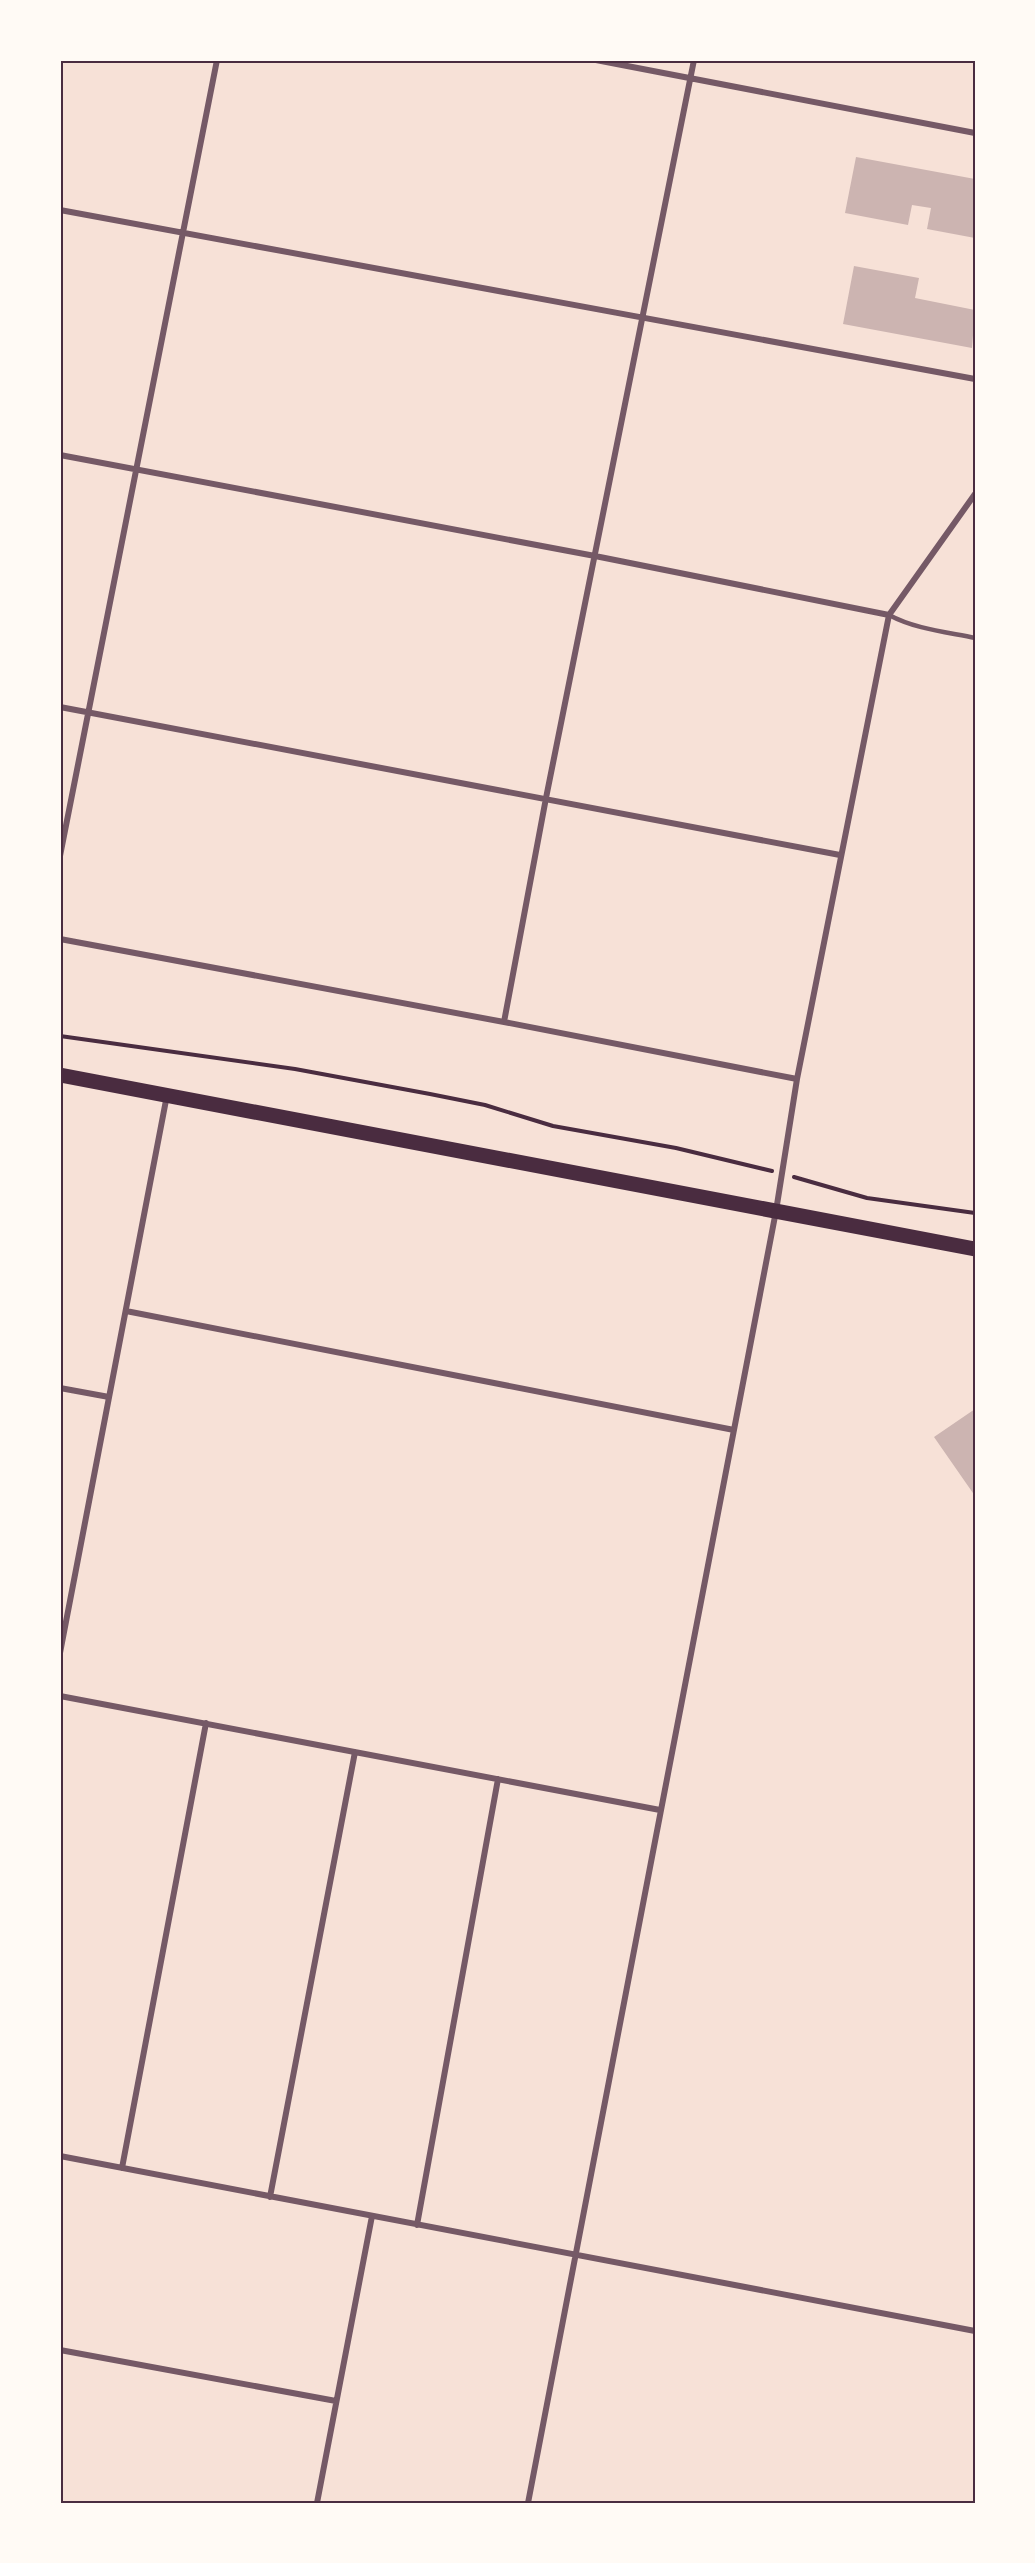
<svg xmlns="http://www.w3.org/2000/svg" width="1035" height="2563" viewBox="0 0 1035 2563" font-family="Helvetica,sans-serif">
<style>
.building{fill:#ccb4b1}
.lines{fill:none;stroke-linecap:round;stroke-linejoin:round}
.path{stroke:#4a2c40;stroke-width:4}
.service{stroke:#755966;stroke-width:4.5}
.minor{stroke:#755966;stroke-width:6}
.primary{stroke:#4a2c40;stroke-width:15}
.neatline{fill:none;stroke:#4a2c40;stroke-width:2}
</style>
<rect width="100%" height="100%" fill="#f7e1d7"/>
<path class="building" d="M856,157L975,179V238L927,229L931,208L912,205L908,225L845,213Z
M854,266L919,278L915,298L975,310L972,348L843,324Z
M975,1409V1496L934,1437Z"/>
<g class="lines">
<path class="path" d="M60,1036L295,1069L430,1094L485,1105L553,1126L676,1148L772,1171
M794,1177L867,1198L975,1213"/>
<path class="service" d="M889,615C915,629 946,632 975,638"/>
<path class="minor" d="M596,60L975,133
M60,210L975,379
M60,455L595,556L889,615
M60,707L840,855
M60,856L217,60
M60,939L504,1022L797,1079
M504,1022L546,798L694,60
M126,1311L734,1430
M60,1388L109,1397
M60,1653L167,1095
M60,1696L660,1810
M60,2156L975,2331
M122,2168L206,1723
M270,2197L355,1752
M417,2225L498,1779
M60,2350L336,2401
M317,2503L372,2216
M528,2503L776,1211L797,1079L889,615L975,494"/>
<path class="primary" d="M60,1075L975,1249"/>
</g>
<rect width="1035" height="2563" fill="none" stroke="#fffaf5" stroke-width="123"/>
<rect x="62" y="62" width="912" height="2440" class="neatline"/>
</svg>
